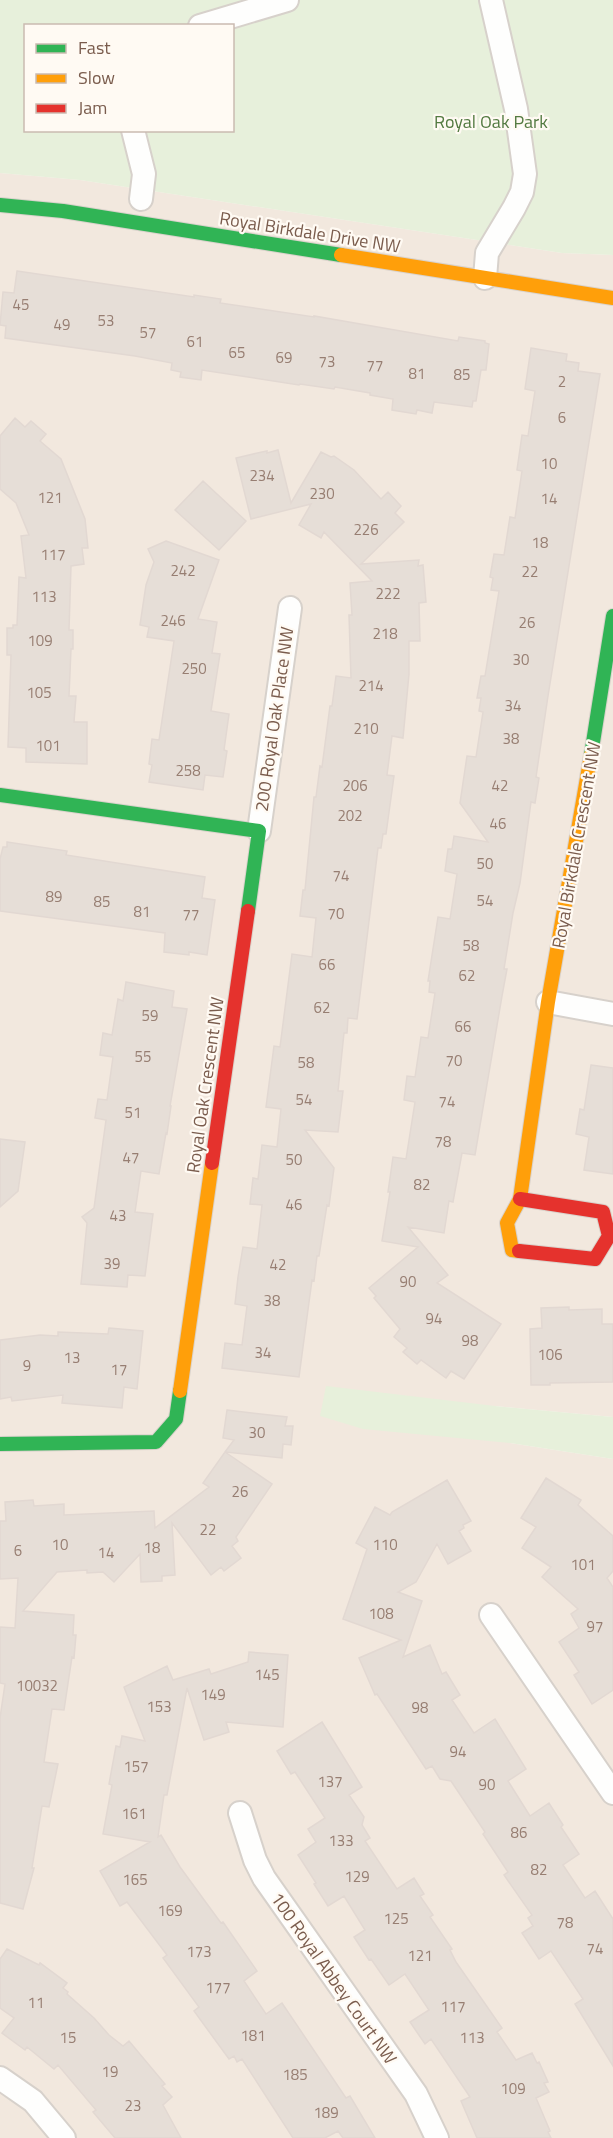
<svg xmlns="http://www.w3.org/2000/svg" width="613" height="2138" viewBox="0 0 613 2138" font-family="'Titillium Web',sans-serif">
<style>
.residential{fill:#f2e8de}
.green{fill:#e7f0db;fill-rule:evenodd}
.building{fill:#e6ded7;stroke:#e2d8d2;stroke-width:1.5}
.lines{fill:none;stroke-linecap:round;stroke-linejoin:round}
.street-casing{stroke:#d7d1cb;stroke-width:26}
.fast-casing{stroke:#d9d2cb;stroke-width:16}
.slow-casing{stroke:#d9d2cb;stroke-width:16}
.jam-casing{stroke:#d9d2cb;stroke-width:16}
.street{stroke:#fefefd;stroke-width:22}
.fast{stroke:#30b455;stroke-width:14}
.slow{stroke:#ff9f0a;stroke-width:14}
.jam{stroke:#e5322d;stroke-width:14}
.labels{text-anchor:middle;dominant-baseline:central;stroke-width:4.5;stroke-linejoin:round;paint-order:stroke}
.number-label{font-size:15px;fill:#977e72}
.park-label{font-size:18px;fill:#537a41;stroke:#fffaf3}
.street-label{font-size:18px;fill:#7a5c4d;stroke:#fffaf3}
</style>
<rect width="100%" height="100%" fill="#f9f5f0"/>
<path class="residential" d="M0,173L80,180L562,253L613,255V1417L495,1406L510,1443L613,1459V2138H0Z"/>
<path class="green" d="M0,0H613V255L562,253L80,180L0,173ZM26,26H232V130H26Z
M326,1386L495,1406L613,1417V1459L510,1443L363,1429L320,1416Z"/>
<path class="building" d="M17,271L194,297V295L221,299L220,303L314,317V316L458,341L459,337L485,341V343L489,344L486,370H481L476,401H473L472,407L434,402L432,413L417,410L416,414L392,410L393,399L370,395V393L335,387L334,389L300,384L299,385L202,370L201,380L180,377L181,372L171,370L172,363L135,356L5,338L6,326L0,325L3,292L14,293Z
M531,348L567,354L566,361L579,363L578,371L600,374L548,696L536,777L539,778L535,803L531,802L520,883L513,913L504,969H507L502,996L475,1155L462,1153L453,1202L449,1201L444,1233L408,1227L448,1275L437,1283L501,1324L464,1379L451,1371L446,1378L421,1360L417,1364L403,1352L407,1348L394,1337L400,1329L374,1298L376,1296L369,1288L418,1247L382,1241L390,1192H388L393,1157L406,1159L415,1102L404,1100L407,1076L415,1077L421,1037L428,1038L435,993L429,992L430,981H428L438,917L450,919L457,874L445,871L448,849H452L454,836L488,842L460,803L467,756L476,757L483,712L479,711L481,698H477L481,676H485L499,591L491,590L493,578L490,577L494,554L504,555L510,517L515,518L522,471L517,470L522,435L528,436L535,391L525,389Z
M15,418L25,427L31,421L46,434L40,441L61,459L85,519L88,548H82L84,564L71,566L69,630H73V649H71L69,696H76L74,722H87V764L26,762V748L8,747L11,655H7V628H13V625H17L19,577L26,578L21,536L29,535L16,503L0,489V436Z
M278,450L291,503L321,452L331,457L334,456L354,470L381,499L388,492L401,506L395,513L404,522L361,564L419,560L418,566L423,565L426,602L419,603L420,641H409V674L403,738L392,736L387,775L394,776L386,834H383L381,848H378L357,1019L348,1018L347,1033H344L338,1091H343L338,1132L305,1130L334,1168L329,1206L327,1205L319,1256H317L314,1281L312,1280L299,1377L222,1368L225,1343L242,1345L247,1306L235,1304L238,1277L243,1247L257,1249L262,1205L250,1204L253,1178L258,1179L262,1145L277,1147L281,1109L266,1107L274,1046L280,1047L292,954L312,957L316,918L300,916L303,890H305L314,797H316L320,766L322,767L330,706H332L336,676L351,678L349,615H352L350,583L372,581L324,532L321,538L299,525L311,504L251,519L236,458L262,452L267,451V453Z
M203,481L246,521L219,550L175,510Z
M166,541L219,560L198,619L217,622L212,653L220,654L211,711L229,714L224,750L227,751L223,777L205,775L203,790L149,782L152,765L149,764L152,739L159,740L174,641L147,637L149,627L140,625L146,585L154,562L148,549Z
M7,842L67,851L66,855L205,877L202,898L215,900L207,955L189,952V955L164,952L165,933L0,911V859L3,847H7Z
M126,982L174,991L172,1007L187,1009L170,1106H171L167,1134L166,1133L159,1174L141,1171L135,1212L153,1214L145,1276L128,1275L127,1287L81,1284L87,1223L82,1217L94,1208L106,1120L95,1118L98,1099L107,1100L113,1057L100,1055L103,1033L112,1035L118,999L123,1001Z
M591,1065L613,1068V1174L584,1170L589,1137L576,1134L580,1109L584,1110Z
M0,1139L25,1142L18,1191L0,1207Z
M569,1307V1310L602,1309V1324H613V1382L550,1383V1385H531L530,1329L542,1328L541,1308Z
M109,1328L143,1331L137,1389L124,1387L122,1408L62,1403L63,1395L12,1401L11,1397L0,1399V1340L40,1335L58,1336V1332L108,1334Z
M227,1410L287,1417L285,1426H293L291,1445L283,1444L282,1458L225,1452L234,1440L223,1438Z
M225,1452L272,1484L236,1537L238,1541L232,1546L241,1558L224,1571L221,1567L211,1575L172,1523L175,1575L162,1576V1581L141,1582L140,1554L114,1582L103,1572L87,1573V1570L57,1572L23,1611L74,1615L73,1635H76L74,1658L72,1657L64,1710L52,1709L44,1762L58,1764L49,1807L42,1806L32,1868H34L23,1909L0,1903V1718L5,1684L0,1683V1627L15,1628L18,1578L0,1579V1521H6L5,1502L33,1500L34,1506L64,1504V1515L154,1511L155,1528L209,1487L203,1483Z
M546,1478L581,1500L578,1505L613,1536V1571L607,1578L613,1587V1690L592,1704L574,1675L579,1672L559,1642L579,1628L571,1614L578,1609L542,1577L551,1567L522,1548L536,1527L521,1518Z
M447,1480L471,1521L463,1525L464,1528L459,1531L471,1551L448,1564L437,1544L416,1582L398,1592L422,1601L403,1657L430,1645L442,1674L446,1672L460,1695L452,1700L474,1733L495,1719L526,1769L508,1781L530,1816L549,1803L563,1825L561,1827L579,1854L563,1865L585,1898L595,1891L613,1919V2066L575,2004L583,1999L551,1951L539,1959L522,1933L533,1926L528,1918L532,1915L504,1875L508,1872L483,1834L485,1832L451,1781L440,1779L432,1766L426,1769L377,1694L375,1695L359,1658L401,1640L343,1619L367,1549L356,1543L375,1507L390,1515L392,1512Z
M249,1652L288,1655L283,1727L226,1722L229,1732L204,1740L187,1688L167,1795H164L158,1837L161,1835L180,1867L221,1923L223,1922L257,1971L244,1981L266,2014L282,2003L346,2098L350,2096L375,2138H343L338,2131L325,2138H293L242,2059L237,2062L234,2056L229,2059L194,2011L199,2007L163,1958L167,1955L127,1902L120,1906L100,1871L150,1842L103,1834L112,1785L109,1784L116,1746L120,1747L122,1736L145,1741L124,1687L167,1666L173,1680L209,1669L211,1674L248,1662Z
M322,1722L362,1787L349,1795L364,1817L362,1825L370,1838L365,1841L397,1889L414,1878L424,1894L420,1896L433,1915L430,1917L452,1949L450,1950L456,1962L502,2028L497,2032L516,2060L532,2053L537,2063L539,2062L548,2082L544,2083L549,2092L536,2098L550,2131L548,2132L551,2138H477L461,2101L470,2097L431,2039L425,2044L410,2022L429,2010L405,1974L389,1985L371,1959L369,1960L354,1937L365,1930L344,1896L328,1906L314,1884L316,1883L298,1855L316,1842L308,1829L325,1818L295,1772L291,1774L277,1751Z
M7,1949L39,1965L40,1963L67,1983L63,1988L68,1992L67,1994L94,2018L109,2035L123,2046L129,2041L165,2084L162,2086L172,2097L163,2105L181,2138H115L93,2112L96,2110L58,2065L54,2069L27,2047L25,2050L2,2033L14,2018L0,2008V1959Z"/>
<g class="lines">
<defs>
<path id="street" d="M200,26L287,0
M133,130L144,174L141,199
M485,278L487,253L514,208L522,192L525,174L516,109L491,0
M259,831L290,608
M548,1002L613,1014
M491,1615L613,1793
M240,1813L255,1860L264,1878L416,2094L437,2138
M0,2078L33,2101L64,2138"/>
<path id="fast" d="M0,205L63,211L341,255
M591,755L613,616
M0,795L259,831L248,911
M0,1444L156,1442L176,1419L180,1391"/>
<path id="slow" d="M341,255L613,298
M519,1251L512,1250L507,1223L520,1199L548,1002L591,755
M180,1391L212,1163"/>
<path id="jam" d="M212,1163L248,911
M519,1251L595,1259L609,1236L603,1212L520,1199"/>
</defs>
<use href="#street" class="street-casing"/>
<use href="#fast" class="fast-casing"/>
<use href="#slow" class="slow-casing"/>
<use href="#jam" class="jam-casing"/>
<use href="#street" class="street"/>
<use href="#fast" class="fast"/>
<use href="#slow" class="slow"/>
<use href="#jam" class="jam"/>
</g>
<g class="labels">
<g class="number-label">
<text x="21" y="304">45</text>
<text x="106" y="320">53</text>
<text x="62" y="324">49</text>
<text x="148" y="332">57</text>
<text x="195" y="341">61</text>
<text x="237" y="352">65</text>
<text x="284" y="357">69</text>
<text x="327" y="361">73</text>
<text x="375" y="365">77</text>
<text x="417" y="373">81</text>
<text x="462" y="374">85</text>
<text x="562" y="381">2</text>
<text x="562" y="417">6</text>
<text x="549" y="463">10</text>
<text x="262" y="475">234</text>
<text x="322" y="493">230</text>
<text x="50" y="497">121</text>
<text x="549" y="498">14</text>
<text x="366" y="529">226</text>
<text x="540" y="542">18</text>
<text x="53" y="554">117</text>
<text x="183" y="570">242</text>
<text x="530" y="571">22</text>
<text x="388" y="593">222</text>
<text x="44" y="596">113</text>
<text x="173" y="620">246</text>
<text x="527" y="622">26</text>
<text x="385" y="633">218</text>
<text x="40" y="640">109</text>
<text x="521" y="659">30</text>
<text x="194" y="668">250</text>
<text x="371" y="685">214</text>
<text x="39" y="692">105</text>
<text x="513" y="705">34</text>
<text x="366" y="728">210</text>
<text x="511" y="738">38</text>
<text x="48" y="745">101</text>
<text x="188" y="770">258</text>
<text x="355" y="785">206</text>
<text x="500" y="785">42</text>
<text x="350" y="815">202</text>
<text x="498" y="823">46</text>
<text x="485" y="863">50</text>
<text x="341" y="875">74</text>
<text x="54" y="896">89</text>
<text x="485" y="900">54</text>
<text x="102" y="901">85</text>
<text x="142" y="911">81</text>
<text x="336" y="913">70</text>
<text x="191" y="914">77</text>
<text x="471" y="945">58</text>
<text x="327" y="964">66</text>
<text x="467" y="975">62</text>
<text x="322" y="1007">62</text>
<text x="150" y="1015">59</text>
<text x="463" y="1026">66</text>
<text x="143" y="1056">55</text>
<text x="454" y="1060">70</text>
<text x="306" y="1062">58</text>
<text x="304" y="1099">54</text>
<text x="447" y="1101">74</text>
<text x="133" y="1112">51</text>
<text x="443" y="1141">78</text>
<text x="131" y="1157">47</text>
<text x="294" y="1159">50</text>
<text x="422" y="1184">82</text>
<text x="294" y="1204">46</text>
<text x="118" y="1215">43</text>
<text x="112" y="1263">39</text>
<text x="278" y="1264">42</text>
<text x="408" y="1281">90</text>
<text x="272" y="1300">38</text>
<text x="434" y="1318">94</text>
<text x="470" y="1340">98</text>
<text x="263" y="1352">34</text>
<text x="550" y="1354">106</text>
<text x="72" y="1357">13</text>
<text x="27" y="1365">9</text>
<text x="119" y="1369">17</text>
<text x="257" y="1432">30</text>
<text x="240" y="1491">26</text>
<text x="208" y="1529">22</text>
<text x="60" y="1544">10</text>
<text x="385" y="1544">110</text>
<text x="152" y="1547">18</text>
<text x="18" y="1550">6</text>
<text x="106" y="1552">14</text>
<text x="583" y="1564">101</text>
<text x="381" y="1613">108</text>
<text x="595" y="1626">97</text>
<text x="267" y="1674">145</text>
<text x="37" y="1685">10032</text>
<text x="213" y="1694">149</text>
<text x="159" y="1706">153</text>
<text x="420" y="1707">98</text>
<text x="458" y="1751">94</text>
<text x="136" y="1766">157</text>
<text x="330" y="1781">137</text>
<text x="487" y="1784">90</text>
<text x="134" y="1813">161</text>
<text x="519" y="1832">86</text>
<text x="341" y="1840">133</text>
<text x="539" y="1869">82</text>
<text x="357" y="1876">129</text>
<text x="135" y="1879">165</text>
<text x="170" y="1910">169</text>
<text x="396" y="1918">125</text>
<text x="565" y="1922">78</text>
<text x="595" y="1948">74</text>
<text x="199" y="1951">173</text>
<text x="420" y="1955">121</text>
<text x="218" y="1987">177</text>
<text x="36" y="2002">11</text>
<text x="453" y="2006">117</text>
<text x="253" y="2035">181</text>
<text x="68" y="2037">15</text>
<text x="472" y="2037">113</text>
<text x="110" y="2071">19</text>
<text x="295" y="2074">185</text>
<text x="513" y="2088">109</text>
<text x="133" y="2105">23</text>
<text x="326" y="2112">189</text>
</g>
<g class="park-label">
<text x="491" y="121">Royal Oak Park</text>
</g>
<g class="street-label">
<text transform="translate(310 232) rotate(9)">Royal Birkdale Drive NW</text>
<text transform="translate(274 719) rotate(-82)">200 Royal Oak Place NW</text>
<text transform="translate(576 845) rotate(-80)">Royal Birkdale Crescent NW</text>
<text transform="translate(205 1085) rotate(-82)">Royal Oak Crescent NW</text>
<text transform="translate(334 1978) rotate(55)">100 Royal Abbey Court NW</text>
</g>
</g>
<rect x="24" y="24" width="210" height="108" fill="#fffaf3" stroke="#cabbb1" stroke-width="1.5"/>
<rect x="36" y="44" width="30" height="9" fill="#30b455" stroke="#cabbb1" stroke-width="1.5"/>
<text x="78" y="54" font-size="18" fill="#7a5c4d">Fast</text>
<rect x="36" y="74" width="30" height="9" fill="#ff9f0a" stroke="#cabbb1" stroke-width="1.5"/>
<text x="78" y="84" font-size="18" fill="#7a5c4d">Slow</text>
<rect x="36" y="104" width="30" height="9" fill="#e5322d" stroke="#cabbb1" stroke-width="1.5"/>
<text x="78" y="114" font-size="18" fill="#7a5c4d">Jam</text>
</svg>
